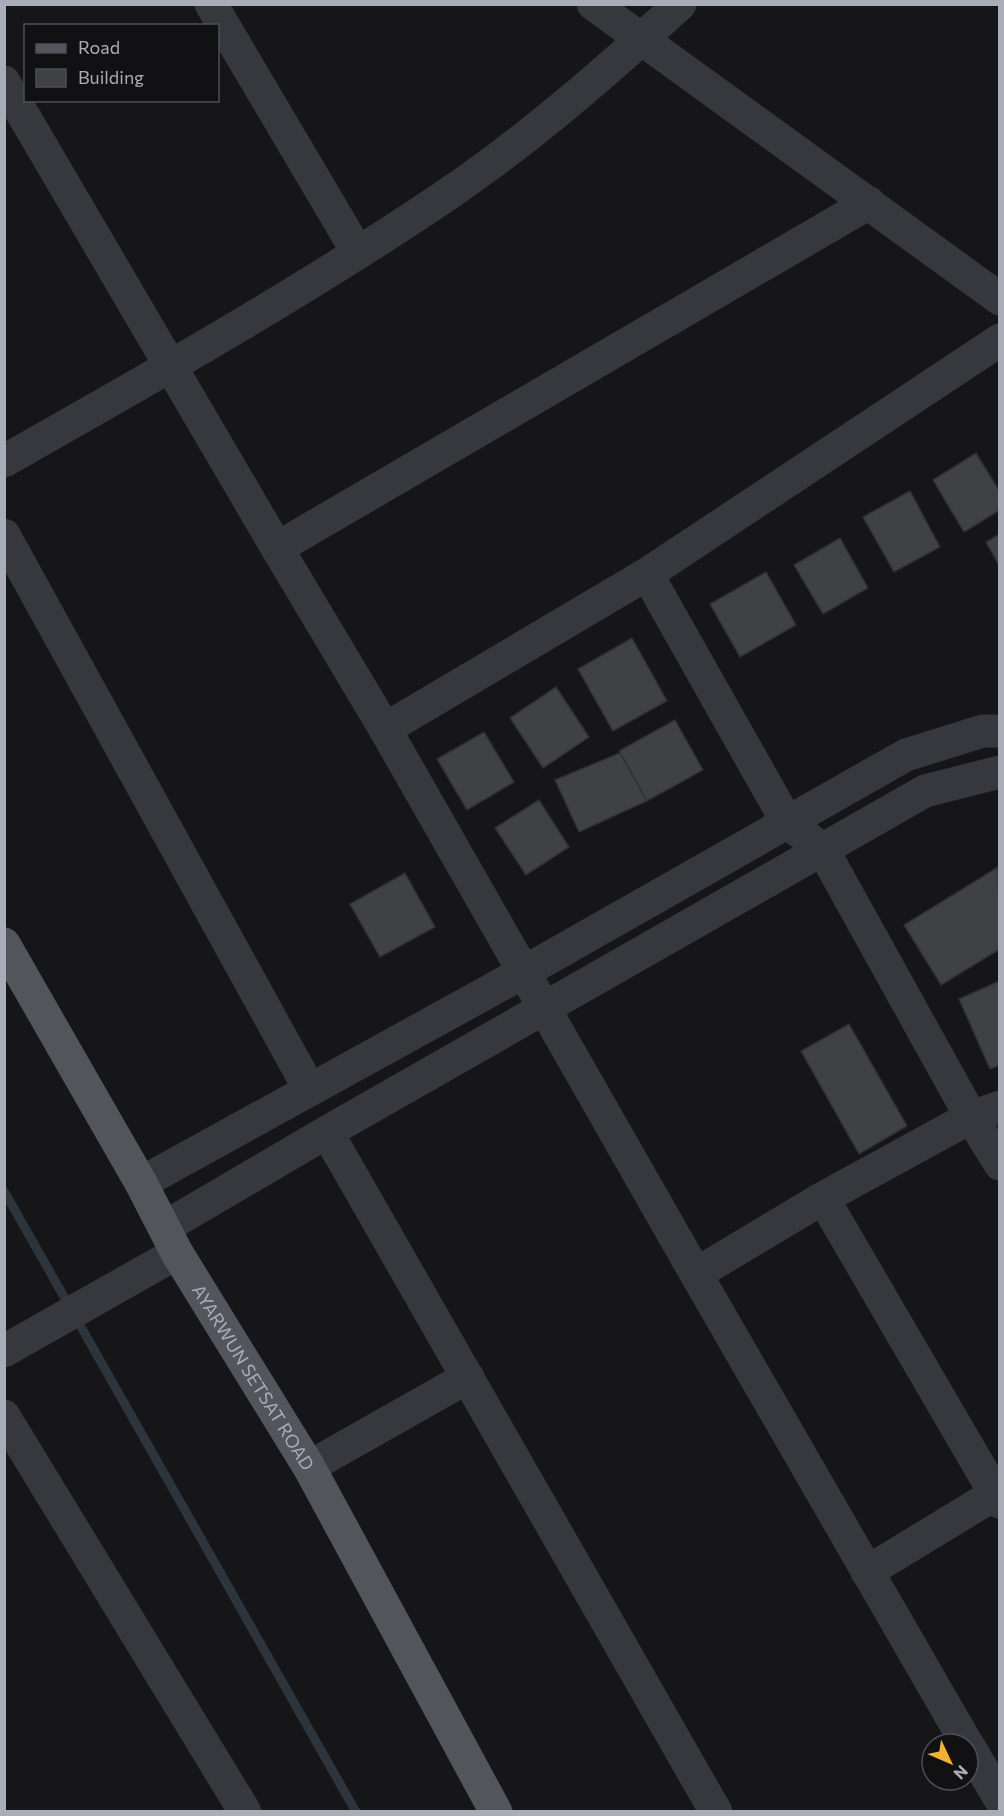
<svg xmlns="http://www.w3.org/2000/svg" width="1004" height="1816" viewBox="0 0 1004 1816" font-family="Commissioner,sans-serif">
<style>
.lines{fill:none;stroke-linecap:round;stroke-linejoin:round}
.stream{stroke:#2c353c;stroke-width:9}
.building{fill:#404145;stroke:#303034;stroke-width:1.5}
.minor{stroke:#37383d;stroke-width:33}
.major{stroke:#53555c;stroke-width:33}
.labels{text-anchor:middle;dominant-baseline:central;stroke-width:6;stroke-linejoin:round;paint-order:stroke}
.street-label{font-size:18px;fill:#a8adb8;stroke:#111113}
</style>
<rect width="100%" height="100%" fill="#161618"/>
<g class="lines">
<path class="stream" d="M4,1191L356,1812"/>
</g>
<path class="building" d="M976,453L1000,492V510L964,532L933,480Z
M910,491L940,547L894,572L863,517Z
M1000,534V567L986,542Z
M840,538L868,588L823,614L794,565Z
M766,572L796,625L740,657L710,604Z
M632,638L667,701L613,731L578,669Z
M556,687L589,737L543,768L510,718Z
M675,720L703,770L647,801L619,751Z
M484,732L514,782L467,810L437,759Z
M620,753L647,801L579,832L555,780Z
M539,800L569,847L526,875L495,828Z
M998,867L1000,949L941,985L904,925Z
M405,873L435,927L380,957L350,904Z
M1000,981V1065L990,1069L959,999Z
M849,1024L907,1126L859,1154L801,1051Z"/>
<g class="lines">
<path class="minor" d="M211,4L358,253
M593,4L1000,299
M4,82L277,548L385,729
M4,461C154,376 305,291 448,194C529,139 607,71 680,4
M4,535L310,1090
M277,548L869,203
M647,574L787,822L823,850L971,1117L1000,1164
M327,1132L716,1812
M141,1183L524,972L906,755L983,731H1000
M823,1198L1000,1502
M165,1227L327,1132L925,791L1000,772
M696,1274L823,1198L971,1117L1000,1107
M4,1351L177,1253
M4,1416L245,1812
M309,1467L468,1377
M867,1572L1000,1491
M967,1744L696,1274L385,729L647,574L1000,340
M968,1745L1000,1799"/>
<path class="major" id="s1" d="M4,944L141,1183L177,1253L309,1467L496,1812"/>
</g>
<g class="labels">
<g class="street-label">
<text stroke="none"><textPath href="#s1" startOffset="500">AYARWUN SETSAT ROAD</textPath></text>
</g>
</g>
<rect width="1004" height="1816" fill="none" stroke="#a8adb8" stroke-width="12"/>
<rect x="24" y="24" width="195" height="78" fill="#111113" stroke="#4d4f55" stroke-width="1.5"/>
<rect x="36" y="44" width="30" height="9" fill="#53555c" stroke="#4d4f55" stroke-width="1.5"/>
<text x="78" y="54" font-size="18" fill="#a8adb8">Road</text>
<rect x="36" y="69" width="30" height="18" fill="#404145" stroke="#4d4f55" stroke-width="1.5"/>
<text x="78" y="84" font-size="18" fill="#a8adb8">Building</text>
<g transform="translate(950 1762) rotate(134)"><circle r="28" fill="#111113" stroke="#4d4f55" stroke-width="1.5"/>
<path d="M0-4.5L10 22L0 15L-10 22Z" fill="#f2b134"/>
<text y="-9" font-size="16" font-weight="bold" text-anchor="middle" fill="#a8adb8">N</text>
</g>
</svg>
